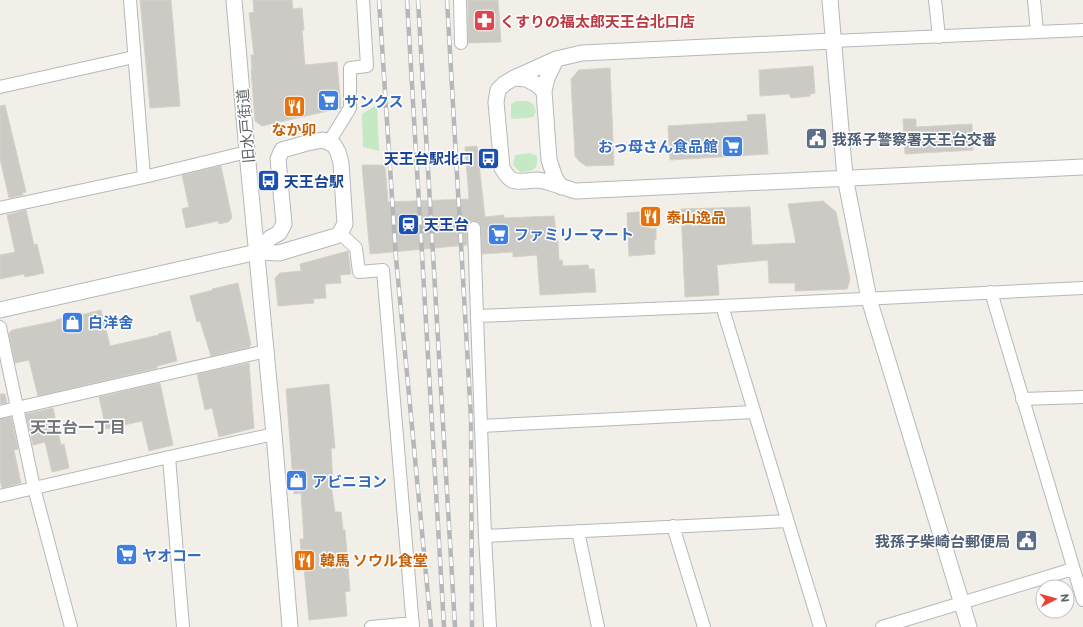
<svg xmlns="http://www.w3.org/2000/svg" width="1083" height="627" viewBox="0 0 1083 627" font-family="Commissioner,'Noto Sans JP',sans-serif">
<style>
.green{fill:#c5e8c5}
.building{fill:#cccac5;stroke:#d6d1c6}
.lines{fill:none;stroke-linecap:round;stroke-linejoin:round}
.minor-casing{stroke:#b5b8bc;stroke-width:14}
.tertiary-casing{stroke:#b5b8bc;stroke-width:17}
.minor{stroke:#fff;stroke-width:12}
.tertiary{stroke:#fff;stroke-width:15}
.rail-casing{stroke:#b6b7b8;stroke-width:4.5}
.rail{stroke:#fff;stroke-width:3;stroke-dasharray:9;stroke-linecap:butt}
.labels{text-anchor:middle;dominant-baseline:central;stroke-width:3;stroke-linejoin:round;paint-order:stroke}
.health-label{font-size:15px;font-weight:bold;fill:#be3a42;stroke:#fff;text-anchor:start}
.shop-label{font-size:15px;font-weight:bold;fill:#366cbe;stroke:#fff;text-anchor:start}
.street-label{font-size:15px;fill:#5f6368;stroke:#fff}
.food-label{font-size:15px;font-weight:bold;fill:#c56008;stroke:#fff;text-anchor:start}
.service-label{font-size:15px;font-weight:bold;fill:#4e5e75;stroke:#fff;text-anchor:start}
.transit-label{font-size:15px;font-weight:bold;fill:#164399;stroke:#fff;text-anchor:start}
.neighbourhood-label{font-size:16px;font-weight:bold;fill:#70757a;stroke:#fff}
</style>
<rect width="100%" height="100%" fill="#f1efe8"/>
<path class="green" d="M517,101H528L534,105L536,112L533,117L527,118L511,119V104Z
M377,105L379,151L363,147L362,114Z
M530,153L537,156C538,170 534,171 520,172L513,165L515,155Z"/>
<path class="building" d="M140,0H171L180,106L150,108Z
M253,0H292L293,9L302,8L304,30H302L305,65L337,62L341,108L262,126L255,121L251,69H252L251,55H254L249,13L254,12Z
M468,0H498L501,42L468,43Z
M813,66L815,93L810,94V96L791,98L789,94L760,96L759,70Z
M610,68L614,165L586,166L579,161L575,156L571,79L579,70Z
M5,105L26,192L22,193L23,195L9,198L0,159V106Z
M765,114L768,154L670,160L668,126L748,121L747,115Z
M903,119H916V127L972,124L973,150L905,154Z
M822,131L823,146H809L808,132Z
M477,146L485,217L504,215V218L554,216L557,241H558L559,260H562L563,266L588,265L589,269H594L596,292L540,295L537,255L513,257V252L482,254L481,227L478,222L474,221H470L467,225V245L370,254L362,165H385L388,202L469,199L465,147Z
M221,166L232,218L228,222L219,224L218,221L186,228L182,209L189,207L182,175Z
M823,201L836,212L850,278L849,283L847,289L795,291V283H769L768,260L717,265L719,295L685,297L681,209L750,207L752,245L796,243L788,204Z
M26,210L34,245L37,244L44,273L25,277L24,274L0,279V255L15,252L7,215Z
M648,211L650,229L656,228V240H654L655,254L629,256L627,213Z
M348,251L351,274L340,275L341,283L325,284L326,298L313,299L314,303L278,306L275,278L280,273L301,271L300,264Z
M238,283L251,345L249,347L211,356L200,321L197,322L190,296L213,290L212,289Z
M101,310L110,346L159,335L158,334L170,331L177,361L157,366V368L38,396L29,360L15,363L9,333L12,330L56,321V320L67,317L68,318Z
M249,363L254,428L219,437L212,408L205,410L197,374Z
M160,383L173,445L149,451L142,421L106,429L99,397Z
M329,384L335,448H331L333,485H331L335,512H341L343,530H345L350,591L345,592L347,616L309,620L304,568H300L298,553H301L300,539H304L301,493L294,494L286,389Z
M0,394H5L7,403L0,404Z
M53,408L61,445L64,444L69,468L52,472L45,442L33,445L26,414Z
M11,417L18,449L14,450L21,483L2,488L0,480V419Z"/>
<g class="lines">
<defs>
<path id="minor" d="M130,0L144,177
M460,0L461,43
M935,0L939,37
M1034,0L1037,32
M833,41L1083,30
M0,87L134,57
M329,142L350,108V68L367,66L363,0
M0,208L144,177L247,152
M474,228L477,316L722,306L1083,288
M340,233L356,248L359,272L383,270L413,627
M991,292L1083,600
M722,306L820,627
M477,316L485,536L490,627
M0,327L34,488L71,627
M1022,399L1083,397
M0,412L266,351
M481,426L754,412
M0,496L169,457
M673,526L704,627
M578,531L598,627
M485,536L787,521
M183,627L169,457L274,434
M371,627L413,623
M882,627L1073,569"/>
<path id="tertiary" d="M234,0L247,152L274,434L290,627
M830,0L845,177L869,299L969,627
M556,59L582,53L833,41
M514,78L556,59L547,78L544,91
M561,187L555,178L549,160L544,91L536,84L526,79L514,78L504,84L498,90L496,102L502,168C505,173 507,177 512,180C519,183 530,180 537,180C549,181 564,188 576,191L1083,167
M0,310L257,252L279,253L336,236L340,233L345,224L341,163L338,152L334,145L323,140L307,143L282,150L278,159L284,224L279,233L270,238L257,252"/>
</defs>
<use href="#minor" class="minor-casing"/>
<use href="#tertiary" class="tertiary-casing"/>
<use href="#minor" class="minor"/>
<use href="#tertiary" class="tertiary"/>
<defs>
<path id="rail" d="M379,0L396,258L431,627
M407,0L444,627
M418,0L455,627
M447,0L471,418L472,627"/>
</defs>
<use href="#rail" class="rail-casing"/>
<use href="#rail" class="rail"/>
</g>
<defs>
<symbol id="pharmacy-square" viewBox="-11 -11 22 22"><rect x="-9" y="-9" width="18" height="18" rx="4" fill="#e0444e" stroke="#fff"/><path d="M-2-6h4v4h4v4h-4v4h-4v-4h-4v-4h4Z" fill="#fff"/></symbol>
<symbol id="supermarket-square" viewBox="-11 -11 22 22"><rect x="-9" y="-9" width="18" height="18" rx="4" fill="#3f7fe0" stroke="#fff"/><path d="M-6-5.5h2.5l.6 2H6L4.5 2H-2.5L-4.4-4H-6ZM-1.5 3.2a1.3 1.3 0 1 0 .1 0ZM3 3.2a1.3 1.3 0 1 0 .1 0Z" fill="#fff"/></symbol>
<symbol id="restaurant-square" viewBox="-11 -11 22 22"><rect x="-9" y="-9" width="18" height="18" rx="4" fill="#e8710a" stroke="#fff"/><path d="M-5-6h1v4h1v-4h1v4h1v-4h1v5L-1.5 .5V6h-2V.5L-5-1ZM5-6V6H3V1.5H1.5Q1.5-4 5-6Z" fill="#fff"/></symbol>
<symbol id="civic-square" viewBox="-11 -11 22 22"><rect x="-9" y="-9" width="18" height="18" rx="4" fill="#5c6f8a" stroke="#fff"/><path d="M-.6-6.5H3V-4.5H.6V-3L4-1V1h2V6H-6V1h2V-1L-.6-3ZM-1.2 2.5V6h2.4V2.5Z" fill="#fff"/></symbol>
<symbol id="bus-square" viewBox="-11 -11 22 22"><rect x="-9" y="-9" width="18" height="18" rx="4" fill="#1a4fb4" stroke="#fff"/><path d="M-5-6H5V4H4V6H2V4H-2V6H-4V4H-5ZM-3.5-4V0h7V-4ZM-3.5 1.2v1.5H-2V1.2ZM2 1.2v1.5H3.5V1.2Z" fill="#fff"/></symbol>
<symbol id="station-square" viewBox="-11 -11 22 22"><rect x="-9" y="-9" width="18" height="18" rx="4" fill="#1a4fb4" stroke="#fff"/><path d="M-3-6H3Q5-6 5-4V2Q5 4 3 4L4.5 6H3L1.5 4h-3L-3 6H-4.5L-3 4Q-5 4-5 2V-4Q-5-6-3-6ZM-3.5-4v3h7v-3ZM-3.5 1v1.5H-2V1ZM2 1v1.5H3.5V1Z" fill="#fff"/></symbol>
<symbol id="shop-square" viewBox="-11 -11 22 22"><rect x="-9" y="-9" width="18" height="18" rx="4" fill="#3f7fe0" stroke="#fff"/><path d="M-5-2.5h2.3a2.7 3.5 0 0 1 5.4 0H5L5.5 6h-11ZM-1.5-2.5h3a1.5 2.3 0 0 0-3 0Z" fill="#fff"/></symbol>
</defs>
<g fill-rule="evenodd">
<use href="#pharmacy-square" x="472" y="8" width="25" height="25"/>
<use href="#supermarket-square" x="316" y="88" width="25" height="25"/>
<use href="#restaurant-square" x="282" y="94" width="25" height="25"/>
<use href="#civic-square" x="804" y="126" width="25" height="25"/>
<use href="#supermarket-square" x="720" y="134" width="25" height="25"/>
<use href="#bus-square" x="476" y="146" width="25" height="25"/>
<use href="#bus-square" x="256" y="168" width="25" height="25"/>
<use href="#restaurant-square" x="638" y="204" width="25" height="25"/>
<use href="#station-square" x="396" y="212" width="25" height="25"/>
<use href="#supermarket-square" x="486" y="222" width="25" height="25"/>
<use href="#shop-square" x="60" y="310" width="25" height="25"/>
<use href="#shop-square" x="284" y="468" width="25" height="25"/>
<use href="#civic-square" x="1014" y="528" width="25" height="25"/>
<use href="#supermarket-square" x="114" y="542" width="25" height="25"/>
<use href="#restaurant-square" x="292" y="548" width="25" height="25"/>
</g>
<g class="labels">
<g class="health-label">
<text x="500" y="21">くすりの福太郎天王台北口店</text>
</g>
<g class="shop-label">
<text x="344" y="101">サンクス</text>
<text x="718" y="146" text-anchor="end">おっ母さん食品館</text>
<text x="514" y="234">ファミリーマート</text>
<text x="88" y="322">白洋舍</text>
<text x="312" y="481">アビニヨン</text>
<text x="142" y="555">ヤオコー</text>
</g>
<g class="street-label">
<text transform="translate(245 126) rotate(-95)">旧水戸街道</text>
</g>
<g class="food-label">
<text x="294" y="129" text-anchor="middle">なか卯</text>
<text x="666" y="217">泰山逸品</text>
<text x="320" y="560">韓馬 ソウル食堂</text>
</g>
<g class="service-label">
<text x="832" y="139">我孫子警察署天王台交番</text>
<text x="1010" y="541" text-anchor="end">我孫子柴崎台郵便局</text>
</g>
<g class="transit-label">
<text x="474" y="158" text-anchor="end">天王台駅北口</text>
<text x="284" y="181">天王台駅</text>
<text x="424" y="224">天王台</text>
</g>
<g class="neighbourhood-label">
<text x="78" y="426">天王台一丁目</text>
</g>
</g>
<g transform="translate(1055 599) rotate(84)"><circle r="19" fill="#ffffff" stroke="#bfc1c3"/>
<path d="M0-3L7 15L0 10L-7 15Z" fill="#ea4335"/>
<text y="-6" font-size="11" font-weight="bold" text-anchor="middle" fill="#5f6368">N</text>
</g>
</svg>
